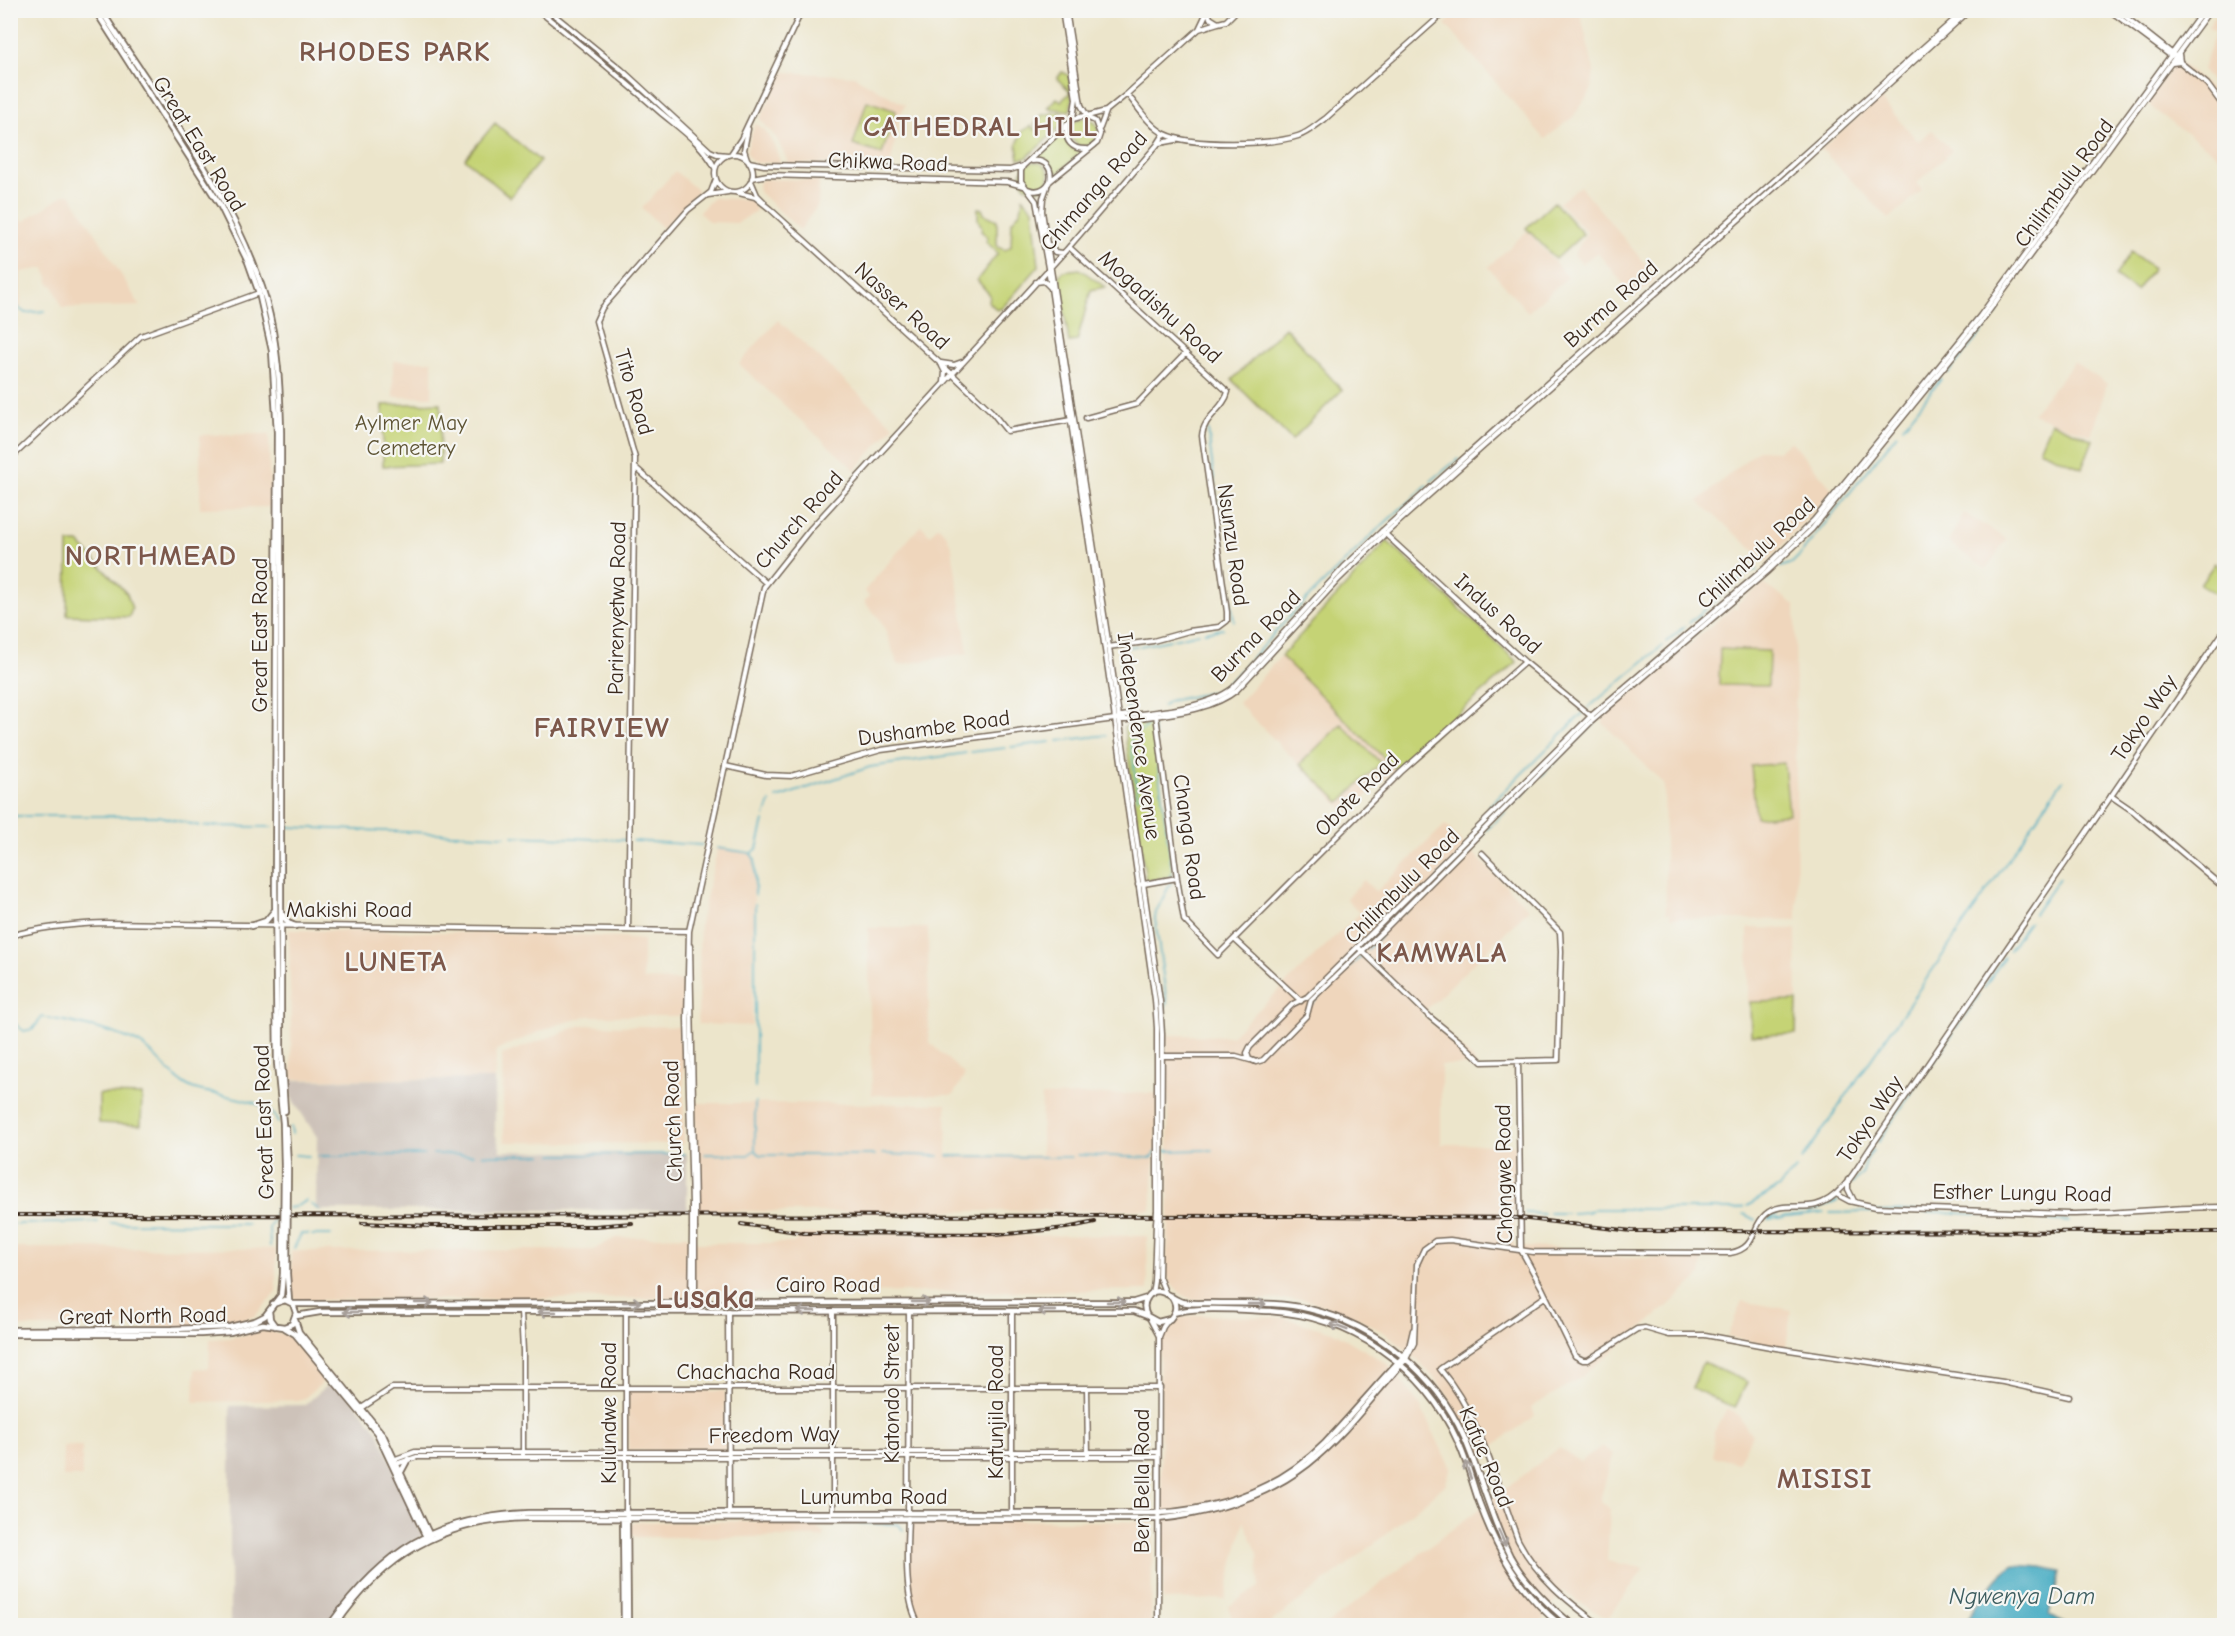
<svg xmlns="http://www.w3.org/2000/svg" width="2235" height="1636" viewBox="0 0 2235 1636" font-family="'Comic Neue',sans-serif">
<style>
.built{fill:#efd6bc}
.industrial{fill:#cdc2b9}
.green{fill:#c5d375;stroke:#807e4a;stroke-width:1.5}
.water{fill:#40a9c1;stroke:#3e6a70;stroke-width:1.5}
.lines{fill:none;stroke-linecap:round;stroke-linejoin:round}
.stream{stroke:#40a9c1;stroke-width:1.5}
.tertiary-casing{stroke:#796b5b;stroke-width:7}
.secondary-casing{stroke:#796b5b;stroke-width:7}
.primary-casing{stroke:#796b5b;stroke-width:8}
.tertiary{stroke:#fff;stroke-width:4}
.secondary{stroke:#fff;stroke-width:4}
.primary{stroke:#fff;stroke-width:4.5}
.rail-casing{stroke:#3b2a1e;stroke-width:4}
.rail{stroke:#f6f6f2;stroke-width:1.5;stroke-dasharray:4.5;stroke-linecap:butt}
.secondary-bridge-casing{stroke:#796b5b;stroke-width:7;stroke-linecap:butt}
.primary-bridge-casing{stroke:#796b5b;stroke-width:8;stroke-linecap:butt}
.secondary-bridge{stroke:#fff;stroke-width:4}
.primary-bridge{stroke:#fff;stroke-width:4.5}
.oneway{stroke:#a79f9a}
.labels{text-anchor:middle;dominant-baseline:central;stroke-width:4.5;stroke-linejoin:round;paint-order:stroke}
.street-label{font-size:22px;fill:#3b2a1e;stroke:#f6f6f2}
.park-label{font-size:22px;fill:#5e5434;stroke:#f6f6f2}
.water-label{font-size:24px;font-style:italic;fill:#3d5d5f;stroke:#f6f6f2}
.district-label{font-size:28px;font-weight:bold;letter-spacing:1.5px;fill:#7c574a;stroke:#f6f6f2}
.town-label{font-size:34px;font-weight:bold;fill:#7c574a;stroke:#f6f6f2}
</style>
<rect width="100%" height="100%" fill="#f6f6f2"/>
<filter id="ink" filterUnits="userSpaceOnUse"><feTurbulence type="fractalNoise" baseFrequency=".0167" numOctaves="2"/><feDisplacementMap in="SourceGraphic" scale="12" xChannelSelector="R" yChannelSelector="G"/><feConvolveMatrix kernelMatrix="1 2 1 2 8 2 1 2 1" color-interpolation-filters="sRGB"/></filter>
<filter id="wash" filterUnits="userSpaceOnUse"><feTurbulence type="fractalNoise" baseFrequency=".008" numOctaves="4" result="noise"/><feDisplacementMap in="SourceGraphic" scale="24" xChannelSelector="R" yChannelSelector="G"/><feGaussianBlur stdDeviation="1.35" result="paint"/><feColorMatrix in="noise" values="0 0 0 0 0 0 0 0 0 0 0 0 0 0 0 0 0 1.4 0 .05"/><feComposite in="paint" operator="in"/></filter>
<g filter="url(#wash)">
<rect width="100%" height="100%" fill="#ece5cb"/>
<path class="built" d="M1460,11H1580L1594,71L1591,91L1573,117L1545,139L1445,24Z
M2219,11H2224V100L2203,70L2215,32L2208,27Z
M2176,61L2195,74L2214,92L2224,108V160L2153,109L2147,102Z
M783,72L854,76L905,105L899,117L891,163L789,164L777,139L760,119Z
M1880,98L1918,141L1932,130L1952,151L1917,183L1922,190L1889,219L1821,149Z
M755,123L765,130L777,151L780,163H755L750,159L746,152Z
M675,171L698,191L663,228L642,208Z
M763,179L819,180L818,205L800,230L759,192L758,184Z
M1580,186L1657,278L1635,298L1597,252L1582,264L1574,255L1587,232L1559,203Z
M66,194H70L98,237L140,306L62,308L53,285H50L45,268L21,272V308H11L10,201L23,222Z
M713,198L751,200L757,210L738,223L709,222L699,212Z
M1527,231L1568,277L1528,312L1488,267Z
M778,320L894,426L855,470L739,364Z
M393,361H432V397H393Z
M2074,362L2107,384L2091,435L2032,414Z
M269,434L270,507L200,508V435Z
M1791,441L1833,490L1767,562L1698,501L1758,450L1779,451Z
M1964,513L2007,539L1986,569L1948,542Z
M921,525L930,535L938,526L947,536L952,548L968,653L898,665L885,629L879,618L864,602L869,596L864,591Z
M1764,584L1795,605L1797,920L1670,918V913H1666L1664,784L1603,723V718L1733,607L1735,609L1738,608L1736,604Z
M1281,656L1395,769L1348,814L1238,703Z
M1445,825L1529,909L1421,1015L1473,1059L1475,1065H1441V1144L1516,1145L1514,1247L1557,1248L1625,1258L1702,1259L1701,1275L1667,1307L1580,1378L1532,1407L1535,1416L1480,1455L1446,1392L1421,1363L1387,1334L1356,1317L1303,1299L1193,1300L1184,1296L1171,1284L1166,1272L1169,1218L1167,1035L1231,1036L1360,913L1346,898L1364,880L1376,892Z
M718,847L752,853L754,860L752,1026L698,1024L700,923Z
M868,928H928L929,1042L965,1075L953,1095H872Z
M1748,928L1796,929L1797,999L1748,1002Z
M289,930L565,934L643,940V980L684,981L683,1013L678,1016H588L556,1025L496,1050L495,1079H292Z
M582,1025L684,1027V1144L504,1142L502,1055Z
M1160,1093L1151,1210L784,1212L697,1209L695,1103L946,1104L947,1155H1041L1042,1096Z
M801,1234L1147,1236L1148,1290L696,1294L682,1298L297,1300L292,1296L291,1251L593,1250L615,1238L686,1236L699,1243H794Z
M11,1248L276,1249V1292L255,1316L226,1325L191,1327H11Z
M1742,1301L1791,1310L1786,1349L1727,1337Z
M1196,1315L1284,1318L1336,1333L1389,1365L1419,1404L1451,1468L1445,1485L1364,1552L1267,1625H1233L1229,1606L1259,1587L1258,1554L1244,1521L1225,1599L1163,1600L1159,1336L1179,1318Z
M268,1330L294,1337L327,1379L302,1400L194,1402L195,1369L209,1368L210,1339L230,1338Z
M628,1390L725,1391L726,1450L628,1451Z
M1727,1409L1738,1415L1752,1435L1738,1463L1713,1456L1714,1432Z
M63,1446H82V1477H63Z
M1602,1446L1613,1454L1600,1500L1610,1509L1607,1561L1644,1568L1608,1619L1562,1591L1540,1625L1325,1626L1559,1448L1580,1462Z
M908,1519L1153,1522L1151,1625H920L914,1615L907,1557Z
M808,1521L825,1533L823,1537H636L630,1533V1525L634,1522Z"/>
<path class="industrial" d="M495,1079V1133L501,1151L687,1154V1210H316L317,1137L291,1097L290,1080Z
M335,1378L378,1431L422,1535L390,1558L330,1625H230V1406L305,1405Z"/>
<path class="green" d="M1062,72L1069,75L1072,102L1070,111L1048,108L1057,98L1061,101L1069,94V90L1057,79Z
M867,101L896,111L882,154L853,145Z
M1059,112L1067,116L1066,122L1026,158L1019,159L1017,145L1022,131L1031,126L1035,130L1037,127L1035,124L1042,115Z
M1070 132a14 14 0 1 1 28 0a14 14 0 1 1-28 0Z
M495,123L540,161L510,197L465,159Z
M1064,131C1065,143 1070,149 1081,152L1054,177C1053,165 1047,159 1036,158Z
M1021 176a14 14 0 1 1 28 0a14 14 0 1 1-28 0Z
M1023,198L1033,209L1039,266L1002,308L997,310L989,302L990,295L977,280L998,253L986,242L988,237L981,231L982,227L978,220V208L982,209L984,214L997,220V247L1005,250L1011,246L1012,221L1021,211Z
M1554,202L1583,234L1556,259L1526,228Z
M2131,252L2153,268L2136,291L2115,276Z
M1080,269L1105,287L1091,290L1077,341L1069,342L1059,276L1063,271Z
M1285,327L1342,390L1292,440L1232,380Z
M441,403L440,464L383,466V405Z
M2051,422L2093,440L2082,468L2039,450Z
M1387,541L1517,662L1395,769L1281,656Z
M68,543H79L127,594L132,609L129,617L67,615Z
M2215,563C2225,577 2228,579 2218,595L2200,584Z
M1720,649L1769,651L1768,686L1719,685Z
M1152,722L1173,876L1146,881L1124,727Z
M1341,724L1381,763L1340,802L1300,764Z
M1784,763L1789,814L1756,817L1751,766Z
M1797,1001L1796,1034L1751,1035L1750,1002Z
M99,1094L142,1095L141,1125L99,1123Z
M1703,1362L1747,1382L1735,1408L1692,1388Z"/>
<path class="water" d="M2015,1565L2042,1567L2060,1571L2049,1615L2069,1625H1964L1975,1605L1988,1595C1989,1584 2004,1569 2015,1565Z"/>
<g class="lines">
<path class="stream" d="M10,306H16L25,313L45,311
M1990,321L1998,312
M1948,373L1985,328
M1903,427L1941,379
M1208,430L1224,560
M1431,481L1458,459
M1802,552L1897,434
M1225,564L1228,581
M1781,567L1792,563L1801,554
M1229,586L1230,596
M1231,600L1234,621
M1689,623L1750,571L1757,570
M1204,632L1223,629
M1173,639L1199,633
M1666,642L1685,626
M1140,646L1170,640
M1163,706L1168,701L1214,692L1222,688L1240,671L1291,615L1377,530L1427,485
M1588,708L1662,646
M1128,710C1124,691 1114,665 1126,647L1137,646
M1599,718L1626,695
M1131,722V743L1138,798
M1152,722L1172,870L1170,877
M1130,733L1143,730L1151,721
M1058,741L1107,735
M1011,747L1050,742
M971,752L1005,748
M1562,755L1595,723
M1553,764L1560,757
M1547,769L1551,766
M1541,776L1546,771
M1528,789L1535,781
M777,798L870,767L966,753
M1519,798L1526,791
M1488,807L1583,713
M1508,808L1516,800
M10,816H159L199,826
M765,816L770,802
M1499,817L1506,812
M1494,823L1498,819
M204,826L272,827
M288,827L505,836
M1486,830L1492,825
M513,836L627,840
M1476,840L1484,833
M633,841L703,845
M717,848L750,853
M752,853L757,849L764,821
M751,854L755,860V895
M1454,863L1469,848
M1438,878L1450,866
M1421,895L1427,890
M1411,906L1417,899
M1404,913L1409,908
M2034,914L2059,878
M1367,950L1380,936
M2009,950L2029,922
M1355,962L1362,955
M1984,988L2004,957
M1321,995L1353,964
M1312,1004L1319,997
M10,1020L24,1031L33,1029L42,1017C68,1021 122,1032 143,1046C160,1058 173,1080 192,1088C216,1097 269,1096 278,1123
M1956,1028L1979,995
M1165,1030L1164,1009L1167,1003L1155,919L1156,912L1171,882
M1926,1073L1953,1033
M755,1088V904
M291,1127L292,1134
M1878,1142L1921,1079
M755,1149V1102
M1207,1150H1212
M1164,1151L1205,1150
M433,1154L473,1155
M705,1154L748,1155L755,1150L760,1155H875
M882,1154L939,1156
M295,1155L309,1156
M482,1155H542
M553,1155L685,1154
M1077,1155L1108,1156
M318,1156L424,1155
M948,1156L1072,1157
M1109,1156L1152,1158L1155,1152
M1802,1160L2063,780
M1852,1184L1863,1172L1866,1160L1873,1150
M311,1204L319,1210
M1747,1206L1779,1187L1796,1169
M275,1208H283
M288,1208L295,1207L306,1201
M1594,1209H1737L1743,1207
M1525,1213L1544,1214
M1549,1213H1567
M1571,1213L1588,1212L1592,1210
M1830,1213L1915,1211L2010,1216
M1744,1214L1755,1220
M274,1215V1214
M274,1217V1219
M2015,1217L2069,1222
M1768,1219L1780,1212L1812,1211L1838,1201
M1769,1219L1824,1213
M110,1223L248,1224
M10,1224H14
M17,1224L98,1222
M312,1235H331
M270,1246L269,1226L273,1221
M294,1248L301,1234H308
M840,1523L898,1524L903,1530"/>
</g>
</g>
<g filter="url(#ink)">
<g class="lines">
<defs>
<path id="tertiary" d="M2175,58L2207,84L2224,107
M1069,247L1228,392C1224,409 1203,417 1202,436L1227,612V621L1219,627L1189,631L1153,641L1108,647
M952,374L991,411L1007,431L1071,420
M1086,418L1137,404L1186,353
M10,459L141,336L259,293
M636,468L766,583
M1382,531L1525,662L1592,717
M1156,715L1177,878L1184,920L1218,955L1401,772L1525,662
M725,766L766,775L791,776L881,750L1115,719
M2111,796L2133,811L2224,888
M1138,885L1177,878
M1234,939L1301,1001
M1358,947L1430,1017L1463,1044L1482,1062L1558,1060L1561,951L1560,932L1482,853
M1518,1061L1521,1250L1542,1288L1575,1356L1583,1360H1588L1637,1329L1645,1328L1669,1335H1705L1776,1348L2003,1382L2069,1397
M1848,1180V1189L1854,1201
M1836,1194L1849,1201L1876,1207L2068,1214C2120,1214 2172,1207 2224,1207
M1546,1296L1440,1369C1481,1417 1496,1482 1518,1540C1538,1578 1567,1601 1601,1626
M728,1311L729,1514
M833,1311V1513
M1012,1311V1513
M521,1312L523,1351V1455
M1087,1388L1088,1457
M360,1409L392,1388H1160
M908,1513L909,1311
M10,1624L18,1626"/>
<path id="secondary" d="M538,10C580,44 620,77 660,112C679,128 704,145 715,168
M548,10L622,70L710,151L717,154L728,155
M1062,10L1076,99L1073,118
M1066,10L1081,105L1087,116
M2109,10L2171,56
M2117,10L2174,55
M2204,10L1980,316L1814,520L1765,568L1591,716L1307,997L1293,1004L1250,1047L1247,1053L1249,1059L1256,1062L1263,1060L1307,1015L1311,1000L1384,930L1591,722L1768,571L1812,529L1983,319L2210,10
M1208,11L1210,18L1218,23L1226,21L1237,10
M1199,29L1218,23
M2172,63L2180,62L2179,54
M1127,94C1138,107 1150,127 1165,134C1191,147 1271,145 1298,136C1308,133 1316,125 1325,119L1447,10
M1087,116L1106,111L1127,94L1199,29L1208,10
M1067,126C1064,141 1072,150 1087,149
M1100,128L1106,112
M1160,143L1176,140
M731,154L741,139L802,10
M715 173a19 19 0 1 1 38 0a19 19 0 1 1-38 0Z
M747,159L744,150L748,129
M1032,161C1045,159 1053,168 1050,181
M749,162L764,165L1010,170L1023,166
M752,178L768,175L1008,182L1023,186
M751,181L757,195L764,202
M1047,187L1043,198L1042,211L1109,647L1160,1001L1162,1034L1161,1211
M1028,189C1038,193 1045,190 1050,181L1097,143L1100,134L1095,121L1084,116L1073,119L1023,166L1021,171V181L1036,201L1048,268L1108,670L1155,1000L1157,1028V1211
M735,192L755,197L770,209L952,374
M708,195L728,192
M1050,245L1055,252L1063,253
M1036,282L1044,281L1050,287
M941,363L954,365L962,362
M942,366L945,372L944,382
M1115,719L1127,720C1162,714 1209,713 1237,690L1339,579L1385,534L1791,173L1970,10
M1116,719L1121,716C1155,712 1206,709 1233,688L1344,567L1382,531L1965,10
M628,929L635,458L596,321L602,308L688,210L711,192L716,179
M10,936C41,927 73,924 105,923L689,931
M690,946L695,1205
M1162,1056H1236L1250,1060
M692,1205L687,1019L689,931L764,587L811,528L1069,247L1157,145L1164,134
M1160,1224L1159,1277L1165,1292
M692,1229L691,1305L697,1311
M1152,1294L1154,1281L1156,1223
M695,1304V1229
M1150,1319L1159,1336
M1403,1357L1409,1347L1413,1330
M1406,1359L1414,1343L1417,1264L1424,1249L1435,1241L1450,1240L1533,1252L1730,1253C1758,1248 1750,1228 1766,1214C1779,1202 1801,1209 1816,1205C1843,1198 1858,1165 1873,1144L2224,631
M393,1460L415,1452H1158
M396,1464L417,1457H1158
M626,1514V1311
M908,1518C907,1547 903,1601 920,1626
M1158,1626L1159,1337L1163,1327L1169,1319"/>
<path id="primary" d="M95,10L220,205L248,262L259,293L272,351L277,432L275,889L277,1063L283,1123L284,1166
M101,10C160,104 234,193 266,300C278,344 280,387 281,432V1050L285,1111
M283,915L288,923L295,926
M251,926L266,921L275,910
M286,1128L288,1166
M287,1274L289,1301
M1171,1296C1177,1304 1177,1311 1170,1319L1158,1322L1147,1316C1144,1310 1143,1304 1147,1298C1157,1282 1171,1299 1182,1302C1191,1304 1201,1303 1210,1303C1243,1304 1277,1301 1309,1309C1377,1325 1436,1374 1464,1437C1481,1476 1491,1518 1510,1556C1525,1583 1550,1607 1574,1626
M293,1304L1134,1302L1147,1298
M269,1311L270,1319L275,1326
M1174,1313C1194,1306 1246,1310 1269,1311C1351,1316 1425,1367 1458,1442C1467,1461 1472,1482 1479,1502C1497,1551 1520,1593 1562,1626
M296,1316L320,1312L1122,1311H1134L1147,1316
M295,1320L299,1332L383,1435L429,1534
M285,1328L295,1334L377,1433L426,1537
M10,1330L172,1329L230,1327L255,1321L265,1316L281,1295L283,1274
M10,1334H201L230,1332L263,1324L284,1327L292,1324L296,1313L293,1304L285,1300L273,1304
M401,1472L408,1459
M627,1516L628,1626
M623,1519L624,1626
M329,1626C384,1550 435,1517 529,1513H1158C1221,1509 1280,1488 1325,1443C1352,1415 1376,1385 1403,1357
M335,1626C383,1555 443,1519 529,1518L1158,1519C1212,1513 1264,1498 1308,1464C1345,1435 1374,1394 1406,1359"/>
</defs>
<use href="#tertiary" class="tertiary-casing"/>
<use href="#secondary" class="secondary-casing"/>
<use href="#primary" class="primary-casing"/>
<use href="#tertiary" class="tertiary"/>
<use href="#secondary" class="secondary"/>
<use href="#primary" class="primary"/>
<defs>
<path id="rail" d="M10,1215L1311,1216L1519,1218L1632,1231L2224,1232
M362,1223L431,1226H595L632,1223
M741,1224L804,1233L1003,1234
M997,1235L1066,1228L1095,1222"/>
</defs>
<use href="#rail" class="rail-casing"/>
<use href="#rail" class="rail"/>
<defs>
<path id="secondary-bridge" d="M1156,1223L1157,1211
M1160,1224L1161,1211
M692,1229V1205
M695,1229V1205"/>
<path id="primary-bridge" d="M283,1274L284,1166
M287,1274L288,1166"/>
</defs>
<use href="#secondary-bridge" class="secondary-bridge-casing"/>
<use href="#primary-bridge" class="primary-bridge-casing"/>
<use href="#secondary-bridge" class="secondary-bridge"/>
<use href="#primary-bridge" class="primary-bridge"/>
</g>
<defs><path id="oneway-shaft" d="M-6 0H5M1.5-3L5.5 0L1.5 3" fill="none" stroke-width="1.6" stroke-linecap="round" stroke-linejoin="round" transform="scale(1.5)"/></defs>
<g class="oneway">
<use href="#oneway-shaft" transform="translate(632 1302)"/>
<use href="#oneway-shaft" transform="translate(921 1302)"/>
<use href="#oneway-shaft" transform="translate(1116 1302)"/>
<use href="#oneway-shaft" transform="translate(424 1303)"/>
<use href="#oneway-shaft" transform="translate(1257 1304)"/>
<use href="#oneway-shaft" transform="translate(806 1311) rotate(180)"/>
<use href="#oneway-shaft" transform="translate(1047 1311) rotate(180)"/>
<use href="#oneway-shaft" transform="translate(352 1312) rotate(180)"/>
<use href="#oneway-shaft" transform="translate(547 1312) rotate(180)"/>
<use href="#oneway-shaft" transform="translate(1339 1327) rotate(-159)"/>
<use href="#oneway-shaft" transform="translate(1468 1470) rotate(-109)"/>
<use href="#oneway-shaft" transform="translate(1502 1538) rotate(66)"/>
</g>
</g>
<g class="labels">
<g class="street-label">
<text transform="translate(199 144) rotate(58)">Great East Road</text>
<text transform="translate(888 162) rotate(2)">Chikwa Road</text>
<text transform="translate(2064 183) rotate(-54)">Chilimbulu Road</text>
<text transform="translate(1094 191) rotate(-49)">Chimanga Road</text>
<text transform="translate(1611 304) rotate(-42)">Burma Road</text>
<text transform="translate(902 306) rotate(42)">Nasser Road</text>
<text transform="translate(1160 307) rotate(42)">Mogadishu Road</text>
<text transform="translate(634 392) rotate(73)">Tito Road</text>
<text transform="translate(799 520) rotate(-49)">Church Road</text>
<text transform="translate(1233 545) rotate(82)">Nsunzu Road</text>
<text transform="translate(1756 553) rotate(-43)">Chilimbulu Road</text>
<text transform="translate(617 608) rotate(-89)">Parirenyetwa Road</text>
<text transform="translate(1498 614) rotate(42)">Indus Road</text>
<text transform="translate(260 635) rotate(-90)">Great East Road</text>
<text transform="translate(1256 636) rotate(-46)">Burma Road</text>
<text transform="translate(2144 718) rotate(-56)">Tokyo Way</text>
<text transform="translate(934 728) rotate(-8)">Dushambe Road</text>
<text transform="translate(1139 736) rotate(82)">Independence Avenue</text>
<text transform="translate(1357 794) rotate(-45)">Obote Road</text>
<text transform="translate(1189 837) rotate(82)">Changa Road</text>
<text transform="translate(1402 886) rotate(-45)">Chilimbulu Road</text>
<text x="349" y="910">Makishi Road</text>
<text transform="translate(1870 1119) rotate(-56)">Tokyo Way</text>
<text transform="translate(673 1121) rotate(-92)">Church Road</text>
<text transform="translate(264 1122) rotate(-92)">Great East Road</text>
<text transform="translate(1504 1174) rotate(-91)">Chongwe Road</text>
<text transform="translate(2022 1193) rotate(1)">Esther Lungu Road</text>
<text x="828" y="1285">Cairo Road</text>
<text transform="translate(143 1316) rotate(-1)">Great North Road</text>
<text x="756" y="1372">Chachacha Road</text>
<text transform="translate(892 1394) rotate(-90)">Katondo Street</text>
<text transform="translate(996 1412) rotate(-90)">Katunjila Road</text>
<text transform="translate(609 1413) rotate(-90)">Kulundwe Road</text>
<text transform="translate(774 1435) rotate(-1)">Freedom Way</text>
<text transform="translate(1486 1457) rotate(67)">Kafue Road</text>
<text transform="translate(1142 1481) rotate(-90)">Ben Bella Road</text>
<text x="874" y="1497">Lumumba Road</text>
</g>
<g class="park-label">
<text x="411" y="423">Aylmer May<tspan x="411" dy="25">Cemetery</tspan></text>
</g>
<g class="water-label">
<text x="2022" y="1596">Ngwenya Dam</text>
</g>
<g class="district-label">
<text x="395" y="52">RHODES PARK</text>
<text x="981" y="127">CATHEDRAL HILL</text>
<text x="151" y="556">NORTHMEAD</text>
<text x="602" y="728">FAIRVIEW</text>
<text x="1442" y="953">KAMWALA</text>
<text x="396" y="962">LUNETA</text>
<text x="1825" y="1479">MISISI</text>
</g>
<g class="town-label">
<text x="705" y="1297">Lusaka</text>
</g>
</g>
<rect width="2235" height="1636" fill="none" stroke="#f6f6f2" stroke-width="36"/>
</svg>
